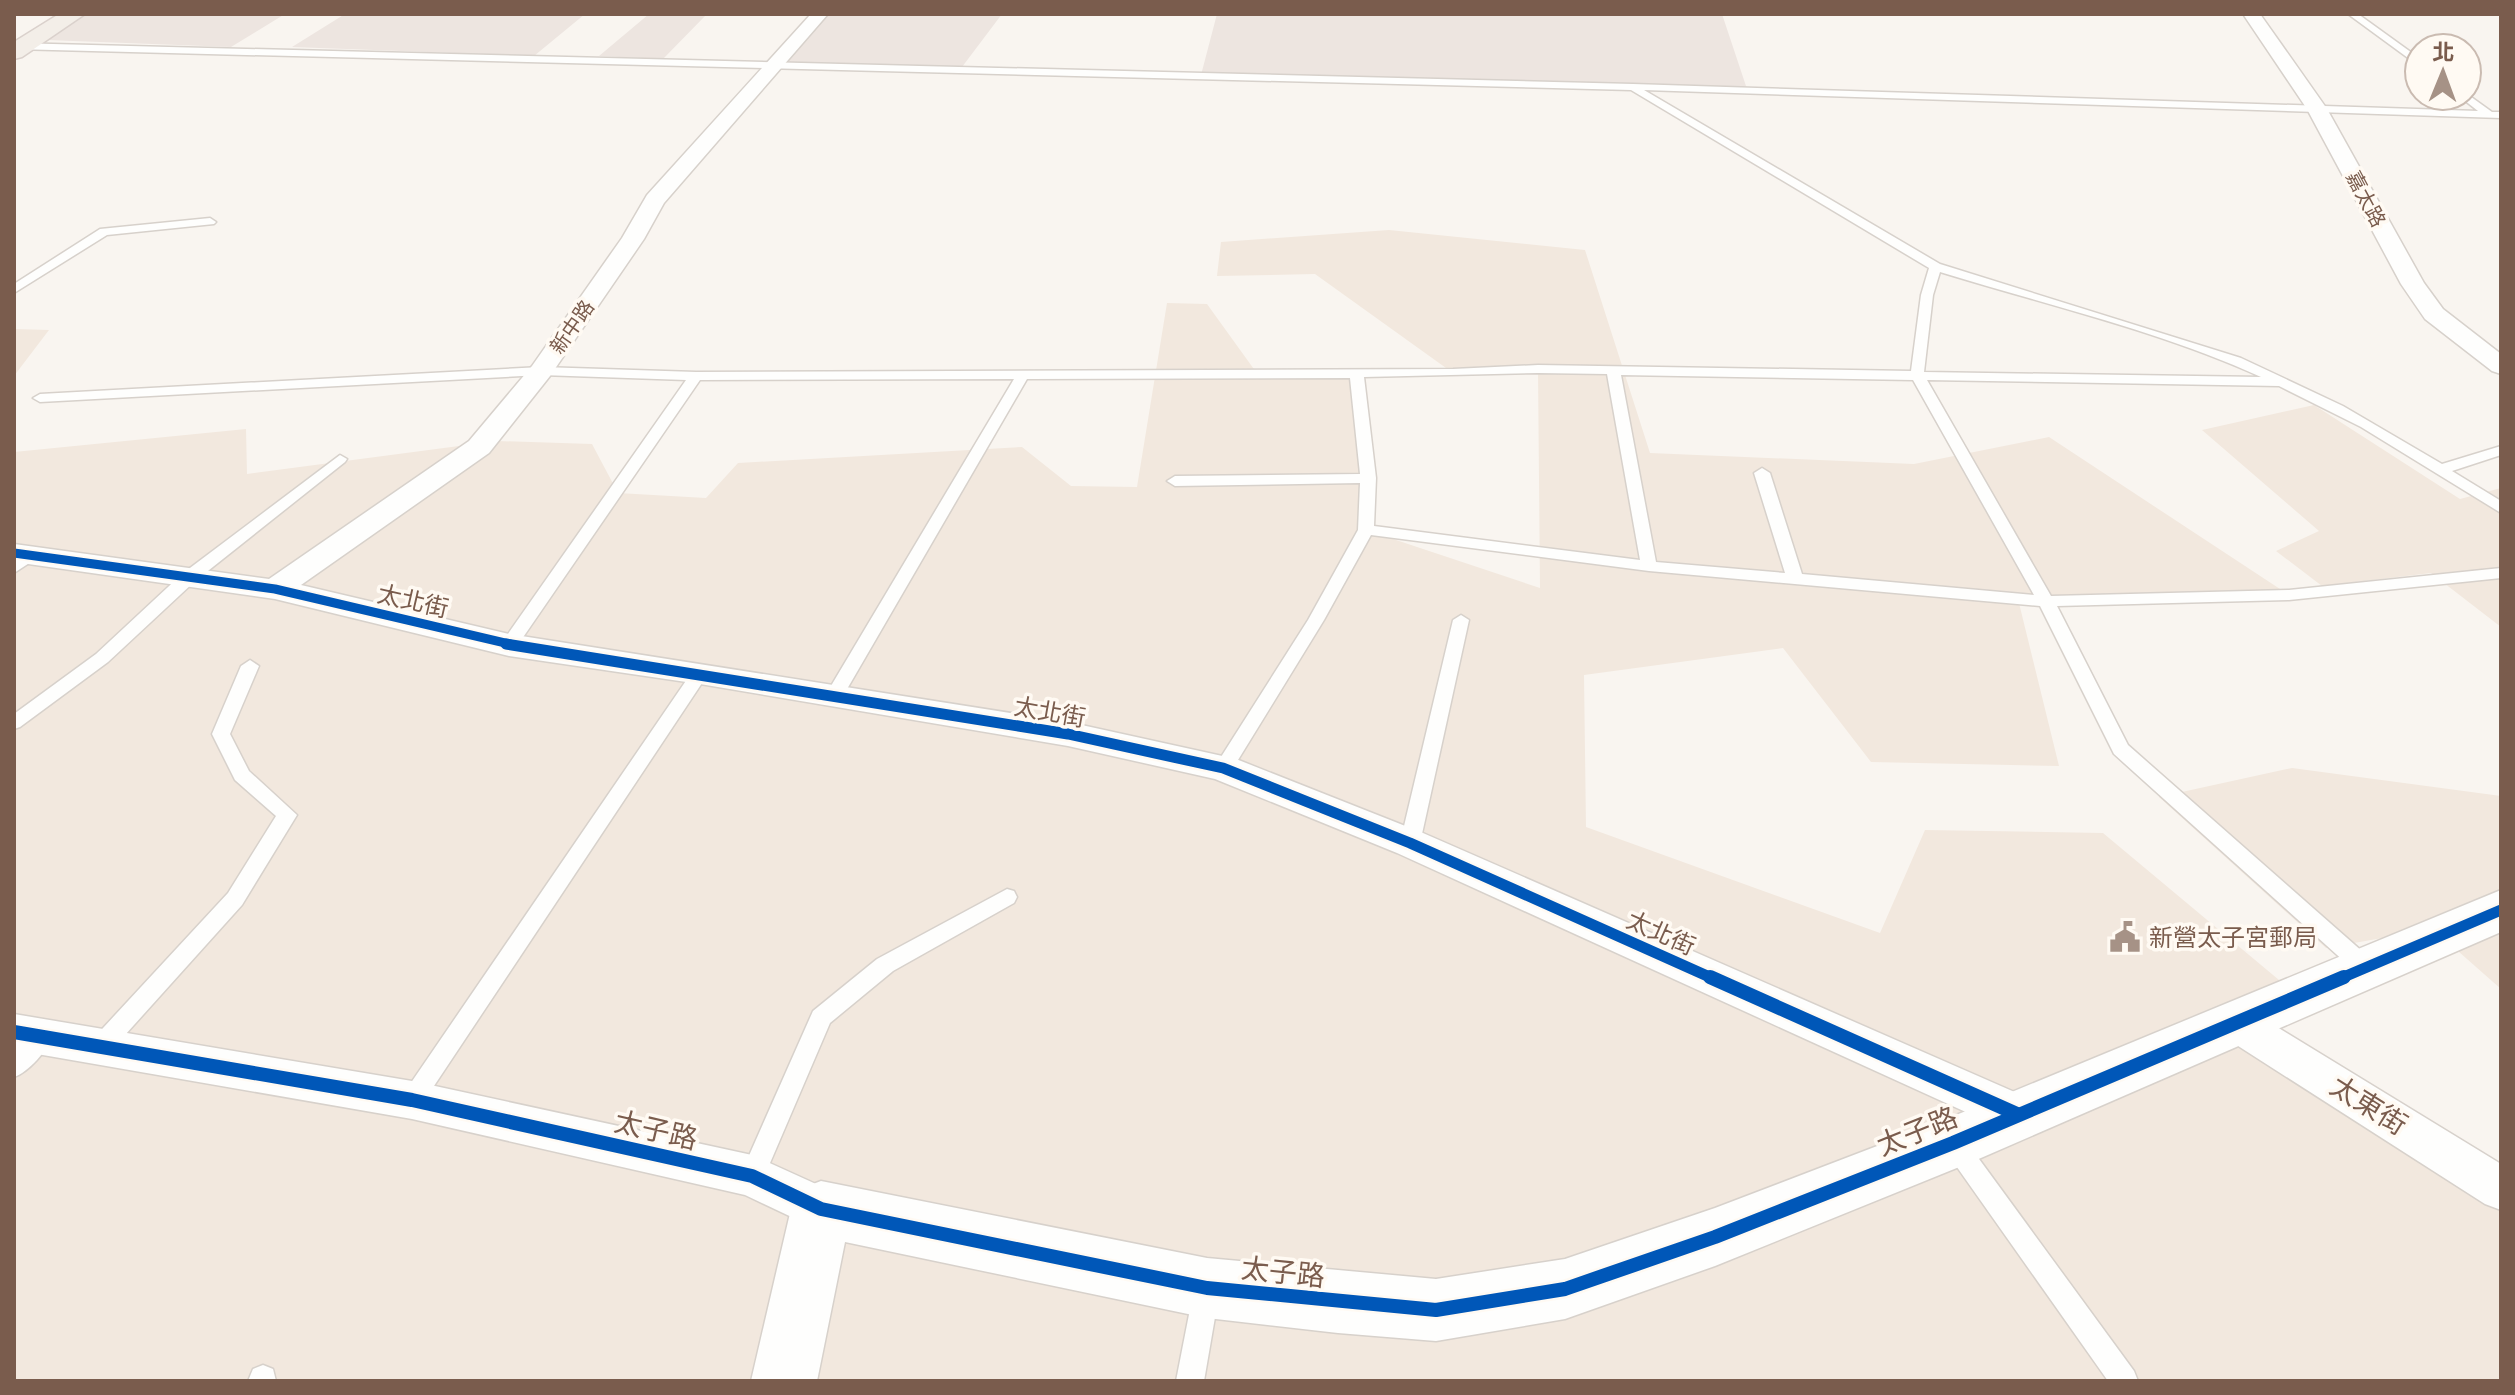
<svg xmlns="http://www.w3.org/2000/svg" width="2515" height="1395" viewBox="0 0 2515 1395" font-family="Montserrat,'Noto Sans TC',sans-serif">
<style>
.residential{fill:#f2e8de}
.industrial{fill:#ede5e0}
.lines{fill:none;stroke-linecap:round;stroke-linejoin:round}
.service-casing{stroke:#d7d1cb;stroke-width:3}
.minor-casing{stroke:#d7d1cb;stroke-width:3}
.tertiary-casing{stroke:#d7d1cb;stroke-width:3}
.primary-casing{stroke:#dad1cc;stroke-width:3}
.service{fill:#fefefd;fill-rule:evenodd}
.minor{fill:#fefefd;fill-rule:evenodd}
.tertiary{fill:#fefefd;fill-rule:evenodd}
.primary{fill:#f3eee8;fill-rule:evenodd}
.cycleway-far2-casing{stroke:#fffaf3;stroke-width:13}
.cycleway-far1-casing{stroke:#fffaf3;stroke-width:16}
.cycleway-casing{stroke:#fffaf3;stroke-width:19}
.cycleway-far2{stroke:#0057b8;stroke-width:9}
.cycleway-far1{stroke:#0057b8;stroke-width:11}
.cycleway{stroke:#0057b8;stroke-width:14}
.labels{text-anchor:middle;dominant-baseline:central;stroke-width:7;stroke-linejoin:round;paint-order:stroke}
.far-street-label{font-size:20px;fill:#7a5c4d;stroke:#fffaf3}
.street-label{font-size:24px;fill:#7a5c4d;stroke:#fffaf3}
.poi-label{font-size:24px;fill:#7a5c4d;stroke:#fffaf3;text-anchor:start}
.near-street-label{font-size:28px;fill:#7a5c4d;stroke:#fffaf3}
</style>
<rect width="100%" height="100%" fill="#f9f5f0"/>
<path class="residential" d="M1389,230L1585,250L1650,453L1914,464L2049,437L2289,595L2018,599L2059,766L1871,762L1783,648L1584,675L1586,827L1880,933L1925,830L2103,833L2297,995L2237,1022L2501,1189V1381H14V452L246,429L247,474L497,441L592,444L618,493L706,498L738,463L1022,447L1071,486L1137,487L1167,303L1207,304L1256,372H1356L1366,530L1540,588L1538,370L1453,373L1315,274L1217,276L1221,242Z
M14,329L49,330L14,376Z
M2314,405L2460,499L2501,488V627L2431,573L2322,586L2276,551L2319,531L2202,430Z
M2292,768L2501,796V989L2433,929L2326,948L2159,797Z"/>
<path class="industrial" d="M87,14H285L231,47L47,40Z
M345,14H585L534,56L292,47Z
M649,14H707L663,59L599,56Z
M817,14H1002L962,67L767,64Z
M1217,14H1722L1747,89L1201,75Z"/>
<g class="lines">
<defs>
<path id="service" d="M2348,14H2358L2419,58V66Z
M14,43L1633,84L2478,111L2459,96L2467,94L2492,112H2501V118L1644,90L1940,264L2241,358L2343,406L2442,464L2501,446V455L2452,471L2501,501V513L2361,427L2279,386L1927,380L2051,596L2289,590L2501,568V578L2289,600L2057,606L2128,745L2372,960L2375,966L2372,972L2364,975L2356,972L2114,754L2040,606L1649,571L1371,535L1324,620L1230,773H1216L1214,768L1308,620L1358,530L1360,483L1175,486L1167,481L1175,476L1360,474L1350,378L1027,379L843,696L834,702L825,696L1014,379L700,380L515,649H503L500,645L503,641L686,380L541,375L40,402L33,398L40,394L541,367L696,372L1453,369L1538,365L1911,371L1921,295L1929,268L1631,90L14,49ZM1940,272C2047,305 2160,331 2261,377L1924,372L1933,295ZM1538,373L1607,374L1640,560L1374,526L1376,478L1364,377ZM1621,375L1913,380L2034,595L1802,574L1770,473L1762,468L1754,473L1785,573L1656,562Z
M210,218L216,222L214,224L107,235L14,293V284L100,229Z
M340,455L347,459L345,462L194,582L108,662L20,727L14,729V714L96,654L182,574Z
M31,550L37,552L39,555L37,558L14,573V560Z
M1461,615L1469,620L1420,843L1417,848H1403L1400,843L1453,620Z
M250,660L259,666L230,734L249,771L297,815L242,905L107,1055L99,1058L91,1055L88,1048L91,1041L228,893L276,816L235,780L212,734L241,666Z
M700,667L706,669L709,673L706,677L420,1107L412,1110L404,1107L400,1100L404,1093L694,669Z
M1007,889L1014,891L1017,897L1014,903L893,971L830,1023L761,1184L752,1187L743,1184L740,1176L813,1011L877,959Z
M42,1028L50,1030L53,1037C46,1051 29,1072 14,1077V1052L34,1030Z
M1955,1134L1963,1137L2134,1371L2138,1381H2108L1947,1153L1943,1145L1947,1137Z
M1206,1282L1215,1285L1219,1294L1204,1381H1176L1193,1294L1197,1285Z
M263,1365L273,1369L276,1381H248L253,1369Z"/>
<path id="minor" d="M811,14H828L664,203L644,239L550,376L489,453L301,585L509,634L1068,722L1236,759L1423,833L2035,1101L2041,1115L2035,1129L2019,1134L2003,1129L1397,853L1215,779L1068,746L700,684L509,656L275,599L14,562V544L269,579L469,441L532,366L622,238L647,195Z
M2243,14H2260L2327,109L2424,283L2443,309L2501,354V374L2492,371L2425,319L2401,284L2307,109Z
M2236,1006L2251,1011L2501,1164V1210L2485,1204L2221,1035L2215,1023L2221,1011Z
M14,1014L412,1081L752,1155L838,1194L844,1209L838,1224L821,1231L745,1195L412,1119L14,1050Z"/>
<path id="tertiary" d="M2501,890V932L1974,1161L1715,1266L1565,1319L1436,1341L1338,1333L1207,1318L845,1242L817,1381H751L791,1209L800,1189L821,1181L1207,1258L1436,1279L1565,1259L1715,1208L1932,1125Z"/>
<path id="primary" d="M59,14H85L22,57L14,59V42Z"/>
</defs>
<use href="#service" class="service-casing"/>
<use href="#minor" class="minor-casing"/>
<use href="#tertiary" class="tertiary-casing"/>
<use href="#primary" class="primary-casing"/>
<use href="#service" class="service"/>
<use href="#minor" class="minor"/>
<use href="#tertiary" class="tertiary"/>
<use href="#primary" class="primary"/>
<defs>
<path id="cycleway-far2" d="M14,553L275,589L518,646"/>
<path id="cycleway-far1" d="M506,644L1068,734L1223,768L1410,843L1714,979
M2339,979L2501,910"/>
<path id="cycleway" d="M1710,977L2019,1115
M14,1032L412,1100L752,1176L821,1209L1207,1288L1436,1310L1565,1289L1715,1237L1953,1143L2344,977"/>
</defs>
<use href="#cycleway-far2" class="cycleway-far2-casing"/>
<use href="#cycleway-far1" class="cycleway-far1-casing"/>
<use href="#cycleway" class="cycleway-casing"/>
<use href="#cycleway-far2" class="cycleway-far2"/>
<use href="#cycleway-far1" class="cycleway-far1"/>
<use href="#cycleway" class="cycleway"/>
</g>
<defs>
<symbol id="civic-bare" viewBox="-9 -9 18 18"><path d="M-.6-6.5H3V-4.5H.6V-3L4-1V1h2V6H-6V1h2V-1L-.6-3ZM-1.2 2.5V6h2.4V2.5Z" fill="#a69286" stroke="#fffaf3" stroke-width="2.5" paint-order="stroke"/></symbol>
</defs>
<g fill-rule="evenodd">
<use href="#civic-bare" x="2103" y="915" width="44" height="44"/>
</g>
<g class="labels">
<g class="far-street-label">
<text transform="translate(2366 199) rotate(62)">嘉太路</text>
<text transform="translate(572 327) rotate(-55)">新中路</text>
</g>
<g class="street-label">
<text transform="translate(413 601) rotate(13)">太北街</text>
<text transform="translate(1050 712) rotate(10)">太北街</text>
<text transform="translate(1661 933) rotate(24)">太北街</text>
</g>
<g class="poi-label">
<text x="2149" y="937">新營太子宮郵局</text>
</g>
<g class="near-street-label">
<text transform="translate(2369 1105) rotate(32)">太東街</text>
<text transform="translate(656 1130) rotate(13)">太子路</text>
<text transform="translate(1917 1131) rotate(-22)">太子路</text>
<text transform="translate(1283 1272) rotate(6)">太子路</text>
</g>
</g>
<rect width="2515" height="1395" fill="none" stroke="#7a5c4d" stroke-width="32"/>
<g transform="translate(2443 72) rotate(1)"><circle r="38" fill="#fffaf3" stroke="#cabbb1" stroke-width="2"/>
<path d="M0-6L14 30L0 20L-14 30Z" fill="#a69286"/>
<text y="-12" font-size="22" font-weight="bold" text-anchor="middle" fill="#7a5c4d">北</text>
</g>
</svg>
